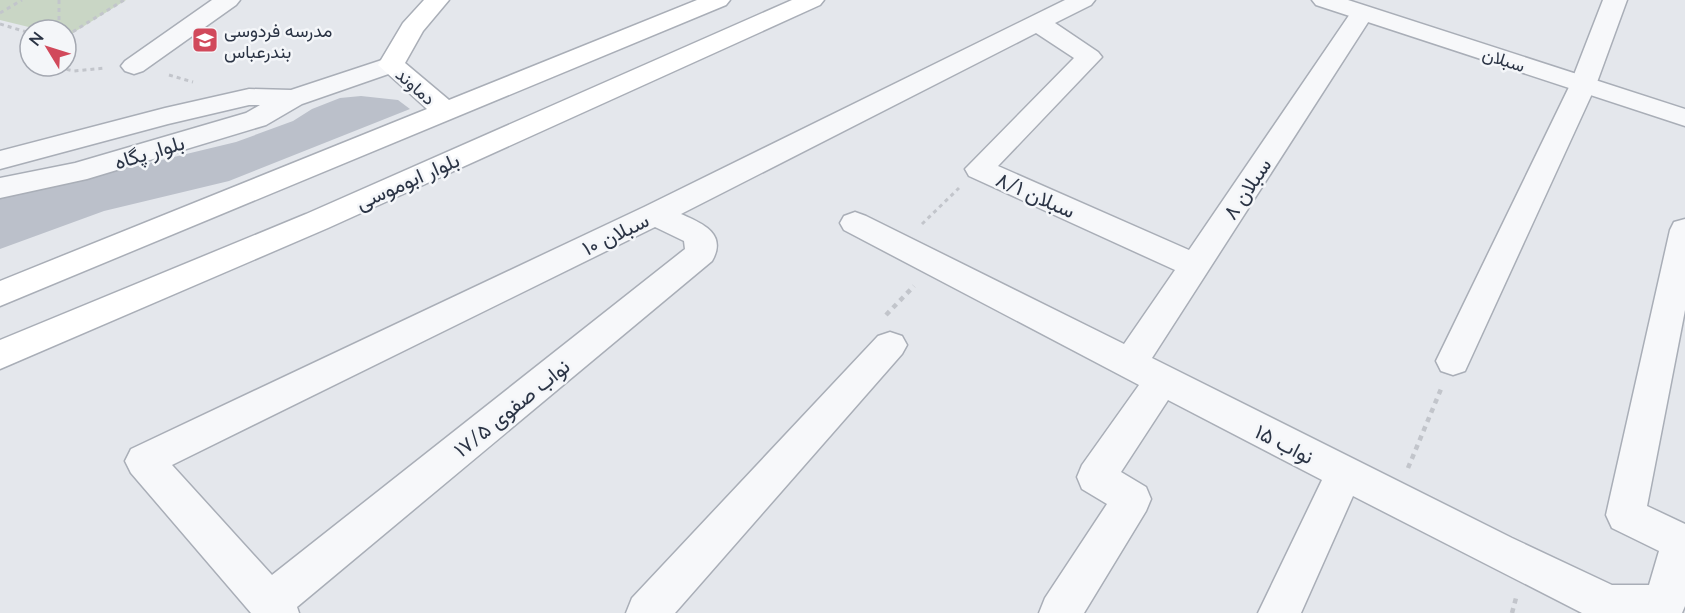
<svg xmlns="http://www.w3.org/2000/svg" width="1685" height="613" viewBox="0 0 1685 613" font-family="Lato,Vazirmatn,sans-serif">
<style>
.green{fill:#c9d6c5}
.building{fill:#bbc0ca}
.lines{fill:none;stroke-linecap:round;stroke-linejoin:round}
.minor-casing{stroke:#a9aeb7;stroke-width:3}
.tertiary-casing{stroke:#a9aeb7;stroke-width:3}
.secondary-casing{stroke:#a9aeb7;stroke-width:3}
.path-far1{stroke:#c2c5cb;stroke-width:3;stroke-dasharray:4 4;stroke-linecap:butt}
.path{stroke:#c2c5cb;stroke-width:4.5;stroke-dasharray:5 5;stroke-linecap:butt}
.minor{fill:#f7f8fa;fill-rule:evenodd}
.tertiary{fill:#f7f8fa;fill-rule:evenodd}
.secondary{fill:#fff;fill-rule:evenodd}
.labels{text-anchor:middle;dominant-baseline:central;stroke-width:5;stroke-linejoin:round;paint-order:stroke}
.far-poi-label{font-size:18px;fill:#2b3445;stroke:#f4f6f9;text-anchor:start}
.far-street-label{font-size:18px;fill:#2b3445;stroke:#f4f6f9}
.street-label{font-size:21px;fill:#2b3445;stroke:#f4f6f9}
</style>
<rect width="100%" height="100%" fill="#e4e7ec"/>
<path class="green" d="M0,0H126L68,36L66,30H41L0,20Z"/>
<path class="building" d="M361,96L398,100L410,109L229,181L104,211L0,249V199L236,142L293,121L312,109L340,98Z"/>
<g class="lines">
<defs>
<path id="minor" d="M212,0H240L236,5L143,71L134,74L125,71L121,66L125,61Z
M1065,0H1095L1091,5L1055,23L1098,52L1102,57L998,166L1189,250L1354,8L1362,6L1370,8L1374,13L1152,358L1512,538L1612,585H1649L1659,551L1612,528L1606,515L1670,230L1674,222L1685,219V310L1647,506L1685,524V606L1682,613H1582L1353,496L1301,613H1258L1322,480L1168,400L1121,472L1146,487L1151,499L1146,511L1084,613H1039L1045,598L1107,504L1082,489L1077,477L1082,465L1139,385L844,230L840,223L844,216L855,212L866,216L1124,344L1175,270L969,176L965,169L1074,58L1036,33L681,214C701,223 728,233 712,261L297,607L299,613H251L131,473L125,461L131,449L644,207ZM655,227L684,241L685,249L272,575L172,465Z
M1603,0H1627L1596,85L1465,371L1453,375L1441,371L1436,361L1570,85Z
M890,332L902,336L907,345L902,354L675,613H626L632,598L878,336Z"/>
<path id="tertiary" d="M1312,0H1348L1685,109V126L1316,5Z
M391,57L400,60L404,65L400,70L302,104L266,125L87,179L0,198V178L75,163L246,113L260,105H249L168,124L0,169V151L165,108L249,89L291,90Z"/>
<path id="secondary" d="M424,0H449L423,31L405,63L449,100L697,0H730L726,5L0,306V281L427,109L378,65L403,23Z
M792,0H824L820,5L328,228L0,369V340L306,214Z"/>
</defs>
<use href="#minor" class="minor-casing"/>
<use href="#tertiary" class="tertiary-casing"/>
<use href="#secondary" class="secondary-casing"/>
<path class="path-far1" d="M59,0V30
M0,13L22,0
M0,24L30,33
M66,36L124,0
M30,59L27,61H30
M51,66L74,71L106,68
M169,75L193,82
M922,224L959,188"/>
<path class="path" d="M886,315L914,286
M1408,468L1441,389
M1512,613L1516,598"/>
<use href="#minor" class="minor"/>
<use href="#tertiary" class="tertiary"/>
<use href="#secondary" class="secondary"/>
</g>
<defs>
<symbol id="school-square" viewBox="-11 -11 22 22"><rect x="-9" y="-9" width="18" height="18" rx="4" fill="#d1495b" stroke="#f4f6f9"/><path d="M0-5L7-2L0 1L-7-2ZM-4 1L0 2.5L4 1V4Q0 6-4 4Z" fill="#fff"/></symbol>
</defs>
<g fill-rule="evenodd">
<use href="#school-square" x="190" y="25" width="30" height="30"/>
</g>
<g class="labels">
<g class="far-poi-label">
<text x="224" y="30">مدرسه فردوسی<tspan x="224" dy="21">بندرعباس</tspan></text>
</g>
<g class="far-street-label">
<text transform="translate(1504 59) rotate(18)">سبلان</text>
<text transform="translate(416 86) rotate(41)">دماوند</text>
</g>
<g class="street-label">
<text transform="translate(149 151) rotate(-17)">بلوار پگاه</text>
<text transform="translate(407 180) rotate(-24)">بلوار ابوموسی</text>
<text transform="translate(1246 188) rotate(-56)">سبلان ۸</text>
<text transform="translate(1036 194) rotate(24)">سبلان ۸/۱</text>
<text transform="translate(615 233) rotate(-26)">سبلان ۱۰</text>
<text transform="translate(511 407) rotate(-39)">نواب صفوی ۱۷/۵</text>
<text transform="translate(1285 443) rotate(27)">نواب ۱۵</text>
</g>
</g>
<g transform="translate(48 48) rotate(308)"><circle r="28" fill="#f4f6f9" stroke="#a4a8b1" stroke-width="1.5"/>
<path d="M0-4.5L10 22L0 15L-10 22Z" fill="#d1495b"/>
<text y="-9" font-size="16" font-weight="bold" text-anchor="middle" fill="#2b3445">N</text>
</g>
</svg>
